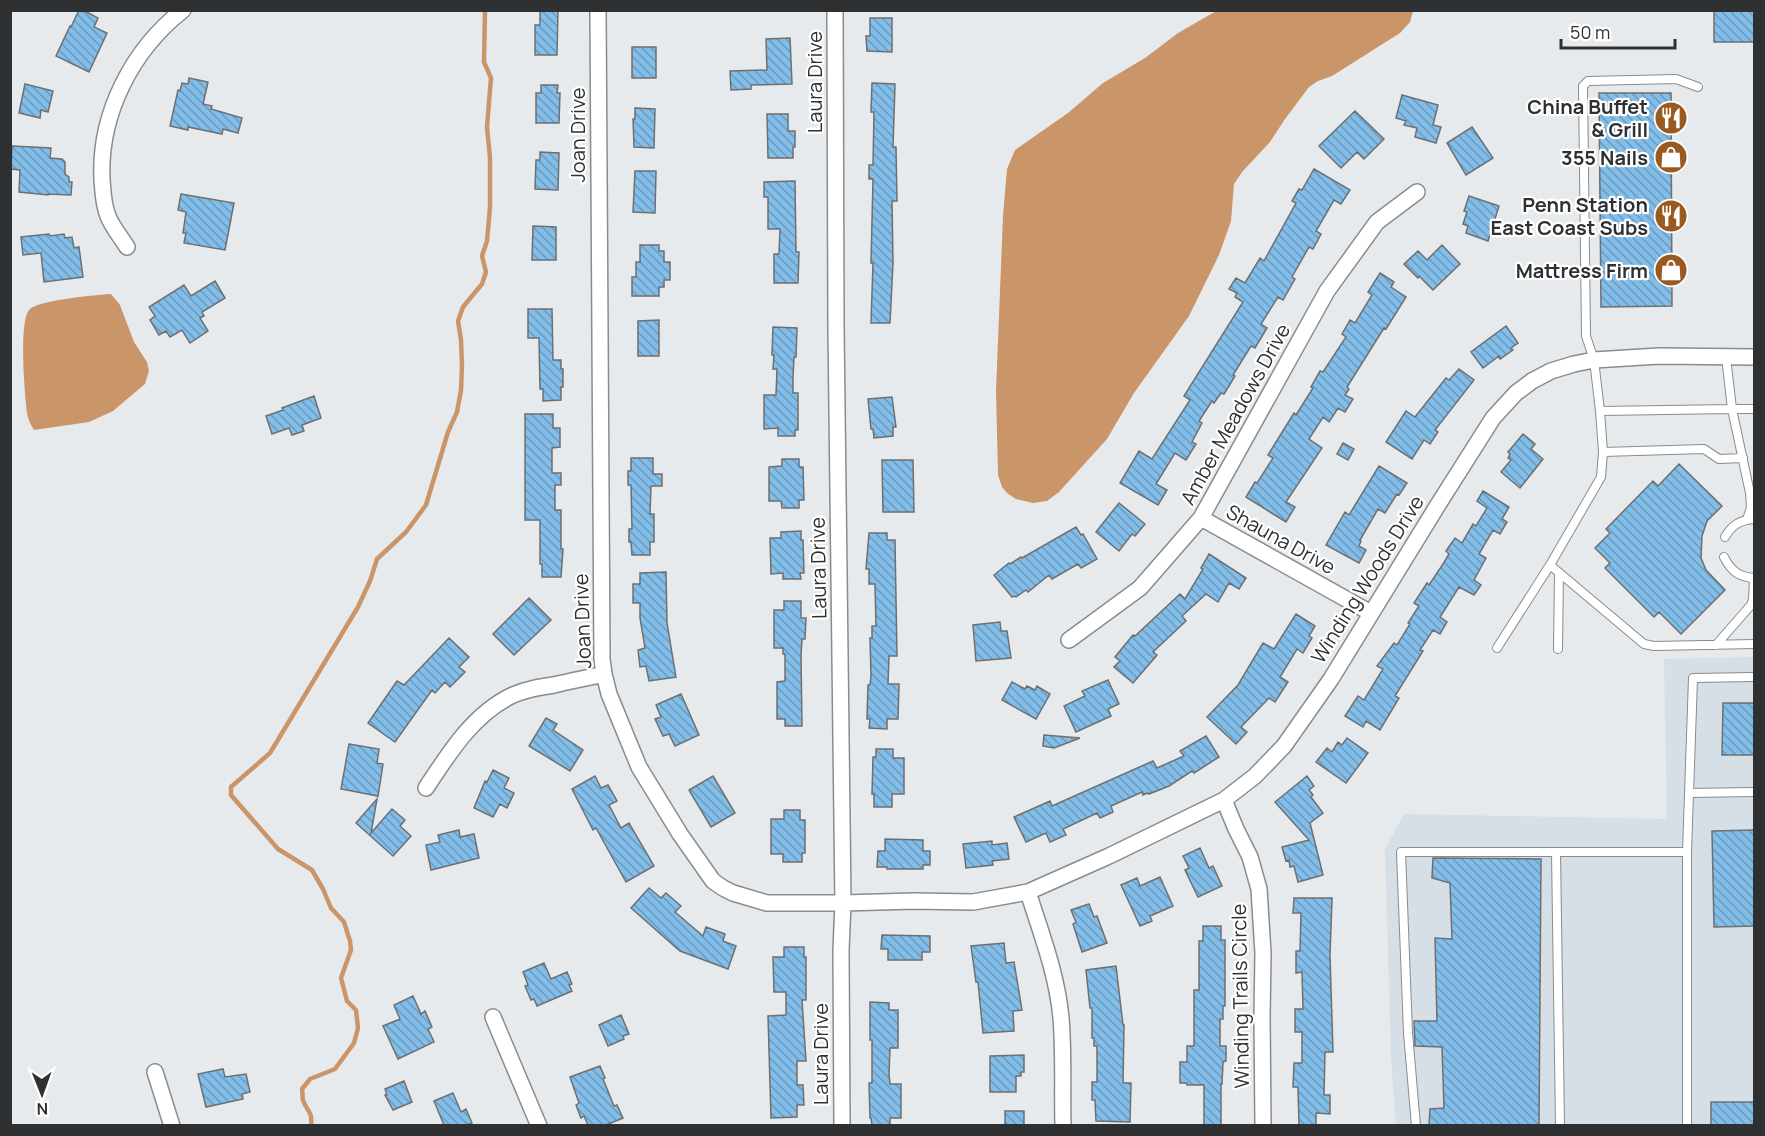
<svg xmlns="http://www.w3.org/2000/svg" width="1765" height="1136" viewBox="0 0 1765 1136" font-family="Manrope,sans-serif">
<style>
.built{fill:#d6dee6}
.water{fill:#cb956a}
.lines{fill:none;stroke-linecap:round;stroke-linejoin:round}
.stream{stroke:#cb956a;stroke-width:4.5}
.building{fill:url(#building-back-hatch);stroke:#6d6f71;stroke-width:1.5}
.service-casing{stroke:#898c8e;stroke-width:10}
.minor-casing{stroke:#898c8e;stroke-width:18}
.service{stroke:#fff;stroke-width:8}
.minor{stroke:#fff;stroke-width:15}
.labels{text-anchor:middle;dominant-baseline:central;stroke-width:4.5;stroke-linejoin:round;paint-order:stroke}
.street-label{font-size:20px;fill:#2f3031;stroke:#fff}
.poi-label{font-size:20px;font-weight:bold;fill:#2f3031;stroke:#fff;text-anchor:end}
</style>
<defs>
<pattern id="building-back-hatch" width="6" height="6" patternUnits="userSpaceOnUse" patternTransform="scale(1.5)"><rect width="6" height="6" fill="#82bee9"/><path d="M-1 5l2 2M0 0l6 6M5-1l2 2" fill="none" stroke="#6b9bbd"/></pattern>
</defs>
<rect width="100%" height="100%" fill="#e7eaec"/>
<path class="built" d="M1754,657V1125H1396L1391,1058L1385,849L1404,814L1667,819L1664,659Z"/>
<path class="water" d="M1218,10L1413,11L1410,22L1400,33L1332,76L1318,81L1309,87L1285,119L1270,142L1242,172L1234,184L1231,221L1219,255L1189,316L1134,393L1107,439L1059,492L1047,501L1033,503L1016,499L1007,493L1002,487L998,475L996,391L1003,216L1007,169L1015,150L1068,113L1103,83L1145,58L1178,33Z
M111,294L120,305L134,342L147,362L149,371L145,384L113,411L89,422L34,430C31,425 28,420 27,413C25,397 18,319 30,309C40,300 96,295 111,294Z"/>
<g class="lines">
<path class="stream" d="M311,1126C313,1110 306,1111 303,1100C302,1097 303,1093 302,1089L310,1079L335,1069L354,1043L358,1028L356,1010L347,1001L341,978L351,950L350,941L344,922L331,908L323,889L312,870L278,849L231,795V787L270,753L358,607L370,581L377,559L406,532L426,505L448,432L457,412L461,390L462,366L461,340L458,321L463,307L482,284L486,272L482,256L487,241L490,207V158L487,127L491,78L484,62L485,10"/>
</g>
<path class="building" d="M79,10H83L98,18L94,27L107,33L89,72L56,56L70,26L71,27Z
M540,10H558L557,55H535V25H540Z
M1714,10H1755V42H1714Z
M870,18H892V52L867,51L866,36H870Z
M790,38L792,84L751,85V89L731,90L730,71L767,70L766,39Z
M632,47H656V78H632Z
M189,78L208,82L203,104L212,106L211,109L242,118L238,133L223,129L222,134L188,127V130L170,126L178,90L180,91L182,83L188,84Z
M872,83L895,84L893,147H896L897,201H892L893,263L890,323H871L873,263H871L873,179H869V165H873L874,112H871Z
M25,84L53,91L48,112L41,110L40,118L19,113Z
M541,85H558L557,93H560L559,123H536V93H541Z
M1599,93H1671L1672,306L1601,307Z
M1402,95L1438,105L1433,125L1441,127L1436,143L1415,137L1417,128L1404,125L1406,121L1396,118Z
M635,108L655,109L654,148L634,147L633,119H635Z
M1355,111L1384,139L1364,159L1357,152L1341,168L1319,146Z
M767,114H788V131H795V147H793V158H768Z
M1472,127L1493,158L1466,175L1447,143Z
M12,146L51,148L50,158L62,159L65,162V174L69,177V182H72L71,195L48,194V195L19,192L20,170L11,169Z
M540,152L559,153L558,190L535,189L536,160H540Z
M1314,169L1350,190L1341,204L1334,200L1316,231L1321,234L1313,249L1309,247L1292,277L1295,279L1283,300L1278,297L1261,324L1267,328L1255,348L1251,346L1233,375L1235,376L1224,394L1221,393L1214,403L1212,401L1199,421L1202,423L1192,442L1196,444L1186,460L1175,453L1156,484L1167,490L1158,505L1120,483L1139,451L1152,459L1190,400L1184,396L1243,302L1235,297L1237,293L1229,289L1236,278L1245,283L1260,258L1264,261L1296,203L1292,201L1299,189L1302,190Z
M635,171H656L655,213L633,212Z
M795,181L796,252H799L798,283H774V254H779L780,229H768V197H764V182Z
M181,194L234,203L225,250L184,243L186,233H183L186,212L178,210Z
M1469,196L1499,206L1488,241L1466,233L1468,226L1463,224L1467,212L1464,211Z
M533,226L556,227V260H532Z
M49,234L50,236L64,234L65,238L72,237L74,248L79,247L83,277L44,282L41,253L23,255L21,237Z
M640,245H659V251H664V262H670V280H664V287H659V296H632V277H636V262H640Z
M1442,245L1460,264L1433,290L1419,276L1418,278L1404,264L1418,251L1427,260Z
M1380,273L1394,282L1391,287L1406,297L1386,329L1384,328L1347,387L1349,389L1345,395L1353,399L1345,412L1338,408L1329,422L1323,417L1309,439L1322,448L1286,502L1295,507L1286,522L1246,497L1255,482L1257,483L1273,458L1268,455L1294,413L1296,415L1313,388L1311,387L1320,371L1323,372L1346,337L1342,334L1350,320L1355,323L1372,295L1368,292Z
M215,281L225,298L202,312L204,316L200,318L208,331L190,343L182,330L170,337L166,331L159,335L150,320L155,316L149,307L184,285L191,296Z
M528,309H552L553,360H561V369H563V387H561V400L543,401V389H540L539,338H528Z
M659,320V356H638V321Z
M1506,326L1518,343L1511,348L1513,350L1500,359L1499,356L1483,368L1471,352Z
M773,327L797,328L796,357H794L793,378V393H798V430H795V436H778V428L764,429V395H776L777,369H773L774,355H772Z
M1459,369L1474,380L1435,430L1438,432L1430,444L1424,440L1412,459L1386,442L1406,411L1415,417L1446,378L1449,380Z
M314,396L321,418L302,425L304,431L292,435L289,428L272,434L266,416L283,410L282,408Z
M892,397L896,427H893V436L874,438L873,429H871L868,399Z
M525,414H553V428H560V447L552,448V473H561V485H555V510H561V549H563L561,577H542V564H540V520H525Z
M1523,434L1535,444L1531,449L1543,459L1520,488L1501,472L1511,460L1508,458L1510,454L1508,452Z
M1343,443L1354,449L1348,460L1337,454Z
M631,458H653V474H662V486H651L650,514H654V542H650V555H632L631,542H629V529H632L631,485H628V471H631Z
M782,459H799V467H803L804,500H799V508H782L781,501H769V467L782,466Z
M882,460H913L914,512H883Z
M1679,464L1722,506L1707,521L1702,536L1701,558L1706,570L1725,590L1681,634L1659,612L1654,617L1605,568L1610,563L1595,548L1610,533L1606,529L1653,481L1658,486Z
M1379,466L1407,483L1399,495L1397,494L1385,513L1378,509L1360,540L1361,541L1359,546L1366,550L1359,563L1326,545L1345,512L1349,515Z
M1483,491L1509,507L1502,519L1507,522L1500,534L1493,530L1479,554L1486,558L1474,580L1481,585L1474,595L1459,587L1440,617L1447,622L1440,634L1433,630L1420,650L1423,651L1395,696L1399,698L1380,730L1366,721L1363,727L1345,716L1358,696L1364,700L1383,669L1377,666L1394,643L1397,645L1410,624L1408,623L1419,606L1414,603L1427,583L1429,585L1443,564L1449,554L1446,551L1455,538L1462,543L1473,524L1476,526L1487,508L1477,501Z
M1119,503L1145,524L1135,536L1132,534L1119,551L1096,532Z
M1076,527L1081,535L1083,534L1097,559L1081,568L1078,564L1052,579L1049,575L1028,592L1026,590L1016,597L1014,596L1012,597L994,575L1009,563L1010,564L1021,557L1022,558Z
M801,531V540H803L804,573H800L801,579H783V573L771,574L770,538H781V532Z
M869,533H887V540H895L897,656H889L888,684H899L898,719H887V729L869,728L870,719H867L868,685H870L871,676L870,638H872V626H876L875,584H869V569H866Z
M1209,554L1246,578L1239,589L1229,583L1218,602L1206,594L1182,616L1186,621L1153,652L1157,655L1133,683L1114,667L1120,661L1115,657L1133,635L1135,636L1180,594L1185,599L1203,569L1201,568Z
M666,572L667,623L676,677L649,681L646,666L640,667L638,650L645,648L640,618V603H633V584H640V573Z
M529,598L551,620L514,655L493,634Z
M784,601H801V618H806L805,639H802L801,655L802,726H785V719H777V682L785,681V654H783V648H774V610H784Z
M1296,614L1315,626L1309,636L1312,638L1303,653L1297,649L1280,677L1288,682L1275,702L1269,698L1241,727L1247,732L1236,744L1207,717L1238,685L1263,643L1274,649Z
M1000,622L1001,631H1007L1011,658L976,661L973,625Z
M449,638L469,657L459,667L465,672L450,687L445,682L435,693L432,690L395,742L368,723L397,681L404,685Z
M1108,680L1119,704L1108,709L1111,716L1076,732L1064,706L1085,696L1082,691Z
M1012,682L1025,689L1027,686L1035,690L1037,686L1050,694L1036,719L1002,700Z
M681,694L699,735L675,746L669,734L663,736L655,719L661,717L656,705Z
M1723,703H1755V755H1722Z
M546,718L557,724L553,730L583,750L570,771L529,746Z
M1044,735L1080,738L1054,748L1043,746Z
M1206,736L1219,757L1194,773L1192,771L1169,786L1149,794L1148,793L1143,795L1142,792L1111,806L1113,812L1100,818L1097,813L1063,829L1066,835L1050,842L1046,833L1026,842L1014,817L1050,801L1052,806L1153,761L1157,768L1184,756L1180,751Z
M1347,738L1368,753L1346,783L1316,762L1327,748L1332,752L1338,742L1342,745Z
M349,744L379,749L377,763L383,764L378,796L341,789Z
M876,749H893V758H904V794H892V807H874V794H872L873,757H876Z
M493,770L509,778L504,788L514,793L507,808L500,804L493,817L474,808L485,781L487,782Z
M595,776L601,788L608,785L617,801L609,805L621,828L629,823L654,866L626,882L596,828L593,830L572,789Z
M713,776L735,813L711,827L689,790Z
M1307,776L1314,786L1309,790L1313,795L1311,797L1323,813L1310,823L1323,875L1298,882L1294,866L1290,867L1289,860L1286,861L1282,847L1309,840L1275,802Z
M377,799L371,833L392,809L405,820L400,826L411,836L393,856L356,823Z
M784,810H800V820H805V853H802V862H783V854H771V819H784Z
M459,830L460,837L474,834L479,858L431,870L426,845L440,842L438,835Z
M1755,830V926L1714,927L1712,831Z
M885,839L923,840V851H930V865H923V869H887V867H877L878,851H885Z
M992,841V845L1007,843L1009,859L992,861L993,865L966,868L963,844Z
M1200,848L1209,868L1213,866L1222,886L1198,897L1185,870L1189,868L1183,856Z
M1433,858L1541,859L1539,1125H1429L1430,1109L1444,1108L1442,1047L1415,1046L1414,1021H1437L1435,938L1452,939L1450,883L1432,878Z
M1160,877L1173,906L1150,916L1152,921L1140,926L1121,885L1137,878L1140,886Z
M649,888L661,898L666,893L681,906L675,912L703,936L706,927L725,934L723,941L736,946L728,969L680,951L631,908Z
M1294,898H1332L1330,956L1333,1052H1325L1324,1095H1330V1114L1316,1113V1125H1299L1298,1087H1293L1294,1063H1302V1032H1295V1009H1303L1302,972L1296,973V951H1300L1301,913H1293Z
M1089,904L1094,917L1097,916L1107,943L1082,952L1073,924L1076,922L1071,910Z
M1203,926H1221V940H1225V1006H1223V1019H1220V1046H1226V1061L1223,1062L1222,1084H1221V1125H1204V1085H1187V1083H1180V1062H1187V1046H1194V990H1199V941H1203Z
M882,935L930,936V952H922V960H888V949H881Z
M1004,943L1006,963L1014,962L1022,1010L1013,1011L1014,1031L983,1033L978,982H976L971,946Z
M784,947H804V957H806V1000H802L806,1061H797V1085H803L804,1105H797V1117L771,1118L768,1016L786,1015V992H774L773,957H784Z
M544,963L551,979L567,972L572,984L569,985L572,991L537,1006L534,999L531,1000L525,986L528,985L523,972Z
M1116,966L1123,1025H1124L1123,1083H1131L1130,1122L1096,1121L1095,1100H1092V1082H1097V1046H1094V1038H1092V1008H1090L1086,970Z
M413,996L421,1014L425,1011L432,1027L428,1029L434,1042L398,1059L383,1026L400,1019L394,1005Z
M870,1002L889,1003V1010H898V1048H890L889,1074L890,1084H901V1118H890V1125H872L871,1118H870L869,1083H872V1040H870Z
M621,1015L629,1034L623,1036L624,1039L608,1046L599,1025Z
M1024,1055V1072H1021V1076H1016V1092H990V1056Z
M600,1066L605,1078L603,1079L614,1106L617,1105L623,1118L606,1125H588L584,1116L581,1118L576,1105L579,1103L570,1077Z
M223,1069L225,1077L246,1074L250,1092L242,1094L243,1099L206,1107L198,1074Z
M404,1081L412,1102L393,1110L385,1095H387L385,1089Z
M453,1093L461,1112L466,1109L472,1123L466,1125H444L434,1101Z
M1711,1102H1755V1125H1711Z
M1005,1111H1024V1125H1005Z"/>
<g class="lines">
<defs>
<path id="service" d="M1698,87L1676,79L1588,81L1583,86L1586,336L1594,360L1600,411L1603,452L1601,477L1550,565L1644,644L1654,646L1754,644
M1726,357L1732,409H1754
M1600,411L1732,409L1750,493L1751,507L1747,520
M1603,452L1704,449L1719,459L1743,458
M1725,537C1732,525 1740,520 1754,519
M1724,557C1731,571 1739,577 1754,578
M1716,645L1751,605L1753,599L1754,578
M1497,648L1550,565
M1558,649L1559,573
M1689,793L1754,792
M1556,852L1560,1126
M1687,852L1693,678L1754,677
M1416,1126L1408,1033L1401,852H1687V1126"/>
<path id="minor" d="M598,10L602,659L604,674L609,694L639,767L680,834L713,881L723,888L733,893L767,903H843L914,901L973,902L1028,892L1109,856L1224,800L1255,776L1284,746L1331,679L1436,508L1493,418L1516,393L1532,381L1551,371L1574,364L1594,360L1659,356L1754,357
M835,10L836,327L843,903L841,950L842,1126
M127,247C121,237 112,227 108,216C103,204 103,192 102,179C99,114 132,50 183,10
M1201,518L1371,613
M1069,640L1140,588L1201,518L1327,291L1377,222L1417,192
M426,788C449,753 474,713 513,695C526,689 540,687 554,685C570,681 587,678 604,674
M1224,800L1236,829L1250,857L1259,889L1263,953L1262,1016L1263,1126
M1028,892C1041,933 1057,974 1061,1018C1064,1053 1062,1090 1063,1126
M493,1017L539,1126
M155,1072L172,1126"/>
</defs>
<use href="#service" class="service-casing"/>
<use href="#minor" class="minor-casing"/>
<use href="#service" class="service"/>
<use href="#minor" class="minor"/>
</g>
<defs>
<symbol id="restaurant-disc" viewBox="-11 -11 22 22"><circle r="9.5" fill="#995a21" stroke="#fff"/><path d="M-5-6h1v4h1v-4h1v4h1v-4h1v5L-1.5 .5V6h-2V.5L-5-1ZM5-6V6H3V1.5H1.5Q1.5-4 5-6Z" fill="#fff"/></symbol>
<symbol id="shop-disc" viewBox="-11 -11 22 22"><circle r="9.5" fill="#995a21" stroke="#fff"/><path d="M-5-2.5h2.3a2.7 3.5 0 0 1 5.4 0H5L5.5 6h-11ZM-1.5-2.5h3a1.5 2.3 0 0 0-3 0Z" fill="#fff"/></symbol>
</defs>
<g fill-rule="evenodd">
<use href="#restaurant-disc" x="1652" y="99" width="38" height="38"/>
<use href="#shop-disc" x="1652" y="138" width="38" height="38"/>
<use href="#restaurant-disc" x="1652" y="197" width="38" height="38"/>
<use href="#shop-disc" x="1652" y="251" width="38" height="38"/>
</g>
<g class="labels">
<g class="street-label">
<text transform="translate(814 82) rotate(-90)">Laura Drive</text>
<text transform="translate(577 135) rotate(-90)">Joan Drive</text>
<text transform="translate(1235 414) rotate(-61)">Amber Meadows Drive</text>
<text transform="translate(1281 539) rotate(29)">Shauna Drive</text>
<text transform="translate(818 568) rotate(-91)">Laura Drive</text>
<text transform="translate(1367 579) rotate(-58)">Winding Woods Drive</text>
<text transform="translate(582 621) rotate(-92)">Joan Drive</text>
<text transform="translate(1240 996) rotate(-91)">Winding Trails Circle</text>
<text transform="translate(820 1054) rotate(-90)">Laura Drive</text>
</g>
<g class="poi-label">
<text x="1648" y="106">China Buffet<tspan x="1648" dy="23">&amp; Grill</tspan></text>
<text x="1648" y="157">355 Nails</text>
<text x="1648" y="204">Penn Station<tspan x="1648" dy="23">East Coast Subs</tspan></text>
<text x="1648" y="270">Mattress Firm</text>
</g>
</g>
<rect width="1765" height="1136" fill="none" stroke="#2f3031" stroke-width="24"/>
<g transform="translate(42 1094) rotate(179)" stroke="#ffffff" stroke-width="4.5" paint-order="stroke">
<path d="M0-4.5L10 22L0 15L-10 22Z" fill="#2f3031"/>
<text y="-9" font-size="16" font-weight="bold" text-anchor="middle" fill="#2f3031">N</text>
</g>
<path d="M1561 39v9h114v-9" fill="none" stroke="#2f3031" stroke-width="3"/>
<text x="1570" y="39" font-size="18" fill="#2f3031" stroke="#ffffff" stroke-width="4.5" paint-order="stroke">50 m</text>
</svg>
